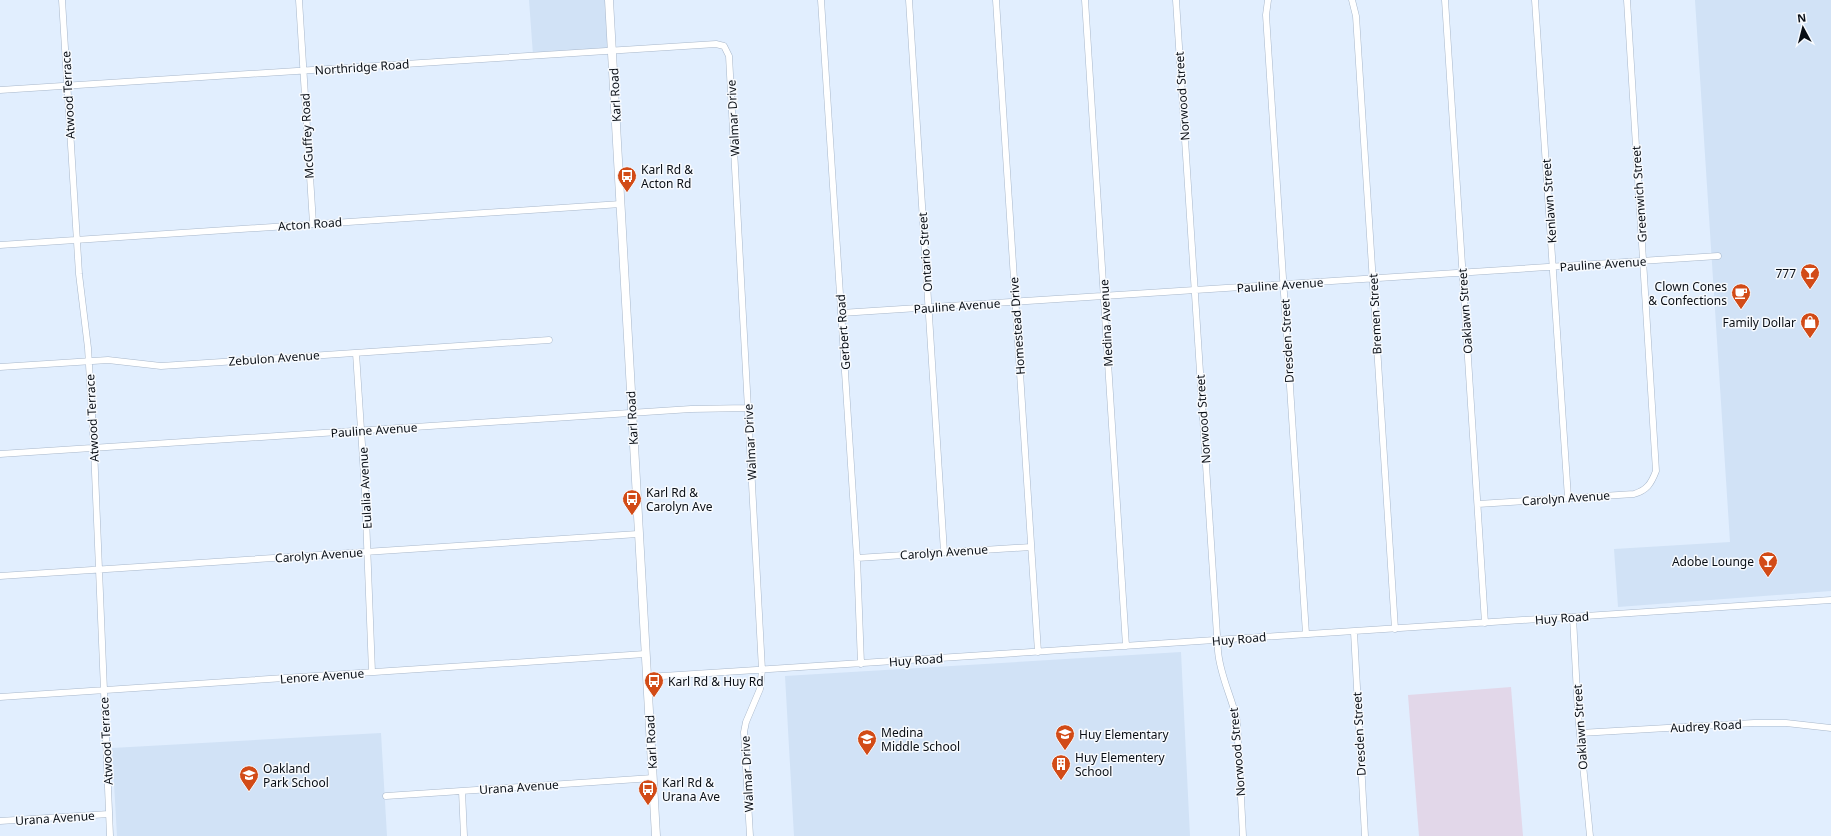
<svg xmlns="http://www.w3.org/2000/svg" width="1831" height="836" viewBox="0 0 1831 836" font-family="'Noto Sans',sans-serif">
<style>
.built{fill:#d1e2f6}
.green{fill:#e2d7e9}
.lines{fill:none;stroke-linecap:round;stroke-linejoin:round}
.street-casing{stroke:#a8b7ca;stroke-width:7}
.secondary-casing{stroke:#a8b7ca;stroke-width:9}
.street{stroke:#fff;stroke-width:6}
.secondary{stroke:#fff;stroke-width:8}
.labels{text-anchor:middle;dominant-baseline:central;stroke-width:3;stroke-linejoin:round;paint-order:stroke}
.street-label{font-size:12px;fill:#090e15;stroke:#f7fafe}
.poi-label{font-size:12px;fill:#090e15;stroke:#f7fafe;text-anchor:start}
</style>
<rect width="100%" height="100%" fill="#e1eefe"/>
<path class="built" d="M529,0H608L612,51L533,55Z
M1695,0H1831V591L1618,607L1614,549L1730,542Z
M1181,652L1190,836H794L785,676Z
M381,733L387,836H117L112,748Z"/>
<path class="green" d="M1511,687L1523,836H1419L1408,695Z"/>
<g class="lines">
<defs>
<path id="street" d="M62,0L79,274L88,348L94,448L110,836
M299,0L313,224
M821,0L857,558L861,664
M909,0L944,552
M996,0L1038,652
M1085,0L1126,646
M1176,0L1218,651C1220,676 1232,697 1237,721L1243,836
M1268,0L1266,15L1306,634
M1352,0L1356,16L1395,629
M1445,0L1485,623
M1535,0L1568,498
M0,90L716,44L724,46L729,56L762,670L760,689L746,722L744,732L750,836
M0,245L621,204
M841,313C1134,293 1426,273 1718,256
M356,353L365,491L372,672
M0,367L108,360L161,366L549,340
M0,454L691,409L748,408
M1478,504L1634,494C1647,490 1651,484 1656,471L1627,0
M857,558L1031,547
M0,576L638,534
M1573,617L1578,714L1590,836
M1354,632L1365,836
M647,677L1831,600
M0,697L645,654
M1580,733L1754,723H1786L1831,728
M462,791L464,836
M386,796L653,778
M0,821L109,814"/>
<path id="secondary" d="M609,0L656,836"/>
</defs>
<use href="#street" class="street-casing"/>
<use href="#secondary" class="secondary-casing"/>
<use href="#street" class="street"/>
<use href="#secondary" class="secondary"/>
</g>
<defs>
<symbol id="bus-pin" viewBox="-11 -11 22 30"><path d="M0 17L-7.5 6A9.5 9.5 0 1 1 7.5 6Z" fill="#d24b17" stroke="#f7fafe"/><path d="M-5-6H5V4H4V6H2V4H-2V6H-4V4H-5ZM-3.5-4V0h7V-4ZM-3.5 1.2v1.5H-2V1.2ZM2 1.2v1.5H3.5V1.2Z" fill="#fff"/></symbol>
<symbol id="bar-pin" viewBox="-11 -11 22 30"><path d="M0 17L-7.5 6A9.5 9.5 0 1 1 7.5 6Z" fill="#d24b17" stroke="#f7fafe"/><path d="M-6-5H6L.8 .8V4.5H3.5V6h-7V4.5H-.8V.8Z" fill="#fff"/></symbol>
<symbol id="cafe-pin" viewBox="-11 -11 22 30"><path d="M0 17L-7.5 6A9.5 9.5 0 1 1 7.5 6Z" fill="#d24b17" stroke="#f7fafe"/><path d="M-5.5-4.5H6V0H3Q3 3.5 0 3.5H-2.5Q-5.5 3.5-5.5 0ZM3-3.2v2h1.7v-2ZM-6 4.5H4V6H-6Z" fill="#fff"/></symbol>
<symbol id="shop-pin" viewBox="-11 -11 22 30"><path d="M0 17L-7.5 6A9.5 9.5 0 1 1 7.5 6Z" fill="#d24b17" stroke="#f7fafe"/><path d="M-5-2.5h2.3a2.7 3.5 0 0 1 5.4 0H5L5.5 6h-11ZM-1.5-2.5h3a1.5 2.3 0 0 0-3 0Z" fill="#fff"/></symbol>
<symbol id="school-pin" viewBox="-11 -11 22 30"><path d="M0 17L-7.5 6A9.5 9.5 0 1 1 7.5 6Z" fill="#d24b17" stroke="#f7fafe"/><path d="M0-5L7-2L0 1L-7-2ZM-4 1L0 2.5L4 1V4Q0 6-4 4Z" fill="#fff"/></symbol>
<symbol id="building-pin" viewBox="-11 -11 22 30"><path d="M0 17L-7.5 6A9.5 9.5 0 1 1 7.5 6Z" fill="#d24b17" stroke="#f7fafe"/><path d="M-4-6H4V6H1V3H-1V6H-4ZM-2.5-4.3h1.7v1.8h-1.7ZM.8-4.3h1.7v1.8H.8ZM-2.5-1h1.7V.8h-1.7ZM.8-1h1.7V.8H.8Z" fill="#fff"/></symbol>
</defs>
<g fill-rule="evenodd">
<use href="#bus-pin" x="616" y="165" width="22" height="30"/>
<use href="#bar-pin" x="1799" y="262" width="22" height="30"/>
<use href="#cafe-pin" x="1730" y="282" width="22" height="30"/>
<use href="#shop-pin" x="1799" y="311" width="22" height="30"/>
<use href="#bus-pin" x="621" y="488" width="22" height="30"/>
<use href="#bar-pin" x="1757" y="550" width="22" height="30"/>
<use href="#bus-pin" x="643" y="670" width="22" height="30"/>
<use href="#school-pin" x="1054" y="723" width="22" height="30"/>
<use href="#school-pin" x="856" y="728" width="22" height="30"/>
<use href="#building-pin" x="1050" y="753" width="22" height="30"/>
<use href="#school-pin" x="238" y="764" width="22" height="30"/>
<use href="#bus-pin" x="637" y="778" width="22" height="30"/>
</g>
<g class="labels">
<g class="street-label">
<text transform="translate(362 67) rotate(-4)">Northridge Road</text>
<text transform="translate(68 95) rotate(-93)">Atwood Terrace</text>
<text transform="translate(615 95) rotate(-93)">Karl Road</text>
<text transform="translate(1182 96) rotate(-94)">Norwood Street</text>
<text transform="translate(733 118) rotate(-93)">Walmar Drive</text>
<text transform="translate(307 136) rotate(-93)">McGuffey Road</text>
<text transform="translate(1639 194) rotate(-94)">Greenwich Street</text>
<text transform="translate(1549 201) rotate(-94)">Kenlawn Street</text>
<text transform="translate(310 224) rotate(-4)">Acton Road</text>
<text transform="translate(925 252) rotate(-94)">Ontario Street</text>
<text transform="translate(1603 264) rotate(-4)">Pauline Avenue</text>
<text transform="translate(1280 285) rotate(-4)">Pauline Avenue</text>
<text transform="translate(957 306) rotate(-4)">Pauline Avenue</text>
<text transform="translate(1465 311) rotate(-94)">Oaklawn Street</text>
<text transform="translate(1375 314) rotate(-93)">Bremen Street</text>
<text transform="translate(1106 323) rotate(-93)">Medina Avenue</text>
<text transform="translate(1017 326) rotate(-94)">Homestead Drive</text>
<text transform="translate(843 332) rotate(-94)">Gerbert Road</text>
<text transform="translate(1287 341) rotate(-93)">Dresden Street</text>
<text transform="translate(274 358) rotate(-4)">Zebulon Avenue</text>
<text transform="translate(92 418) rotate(-93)">Atwood Terrace</text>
<text transform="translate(632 418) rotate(-93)">Karl Road</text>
<text transform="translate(1203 419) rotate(-94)">Norwood Street</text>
<text transform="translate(374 430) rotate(-4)">Pauline Avenue</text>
<text transform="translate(750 442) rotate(-93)">Walmar Drive</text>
<text transform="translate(365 488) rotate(-93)">Eulalia Avenue</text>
<text transform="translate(1566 498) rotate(-4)">Carolyn Avenue</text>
<text transform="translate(944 552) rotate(-4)">Carolyn Avenue</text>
<text transform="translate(319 555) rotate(-4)">Carolyn Avenue</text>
<text transform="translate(1562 618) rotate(-4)">Huy Road</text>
<text transform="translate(1239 639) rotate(-5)">Huy Road</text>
<text transform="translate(916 660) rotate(-4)">Huy Road</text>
<text transform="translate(322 676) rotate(-4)">Lenore Avenue</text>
<text transform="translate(1706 726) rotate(-3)">Audrey Road</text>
<text transform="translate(1580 727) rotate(-94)">Oaklawn Street</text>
<text transform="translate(1359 734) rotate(-93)">Dresden Street</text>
<text transform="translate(106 741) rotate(-93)">Atwood Terrace</text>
<text transform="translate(651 742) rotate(-93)">Karl Road</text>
<text transform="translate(1237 752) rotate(-95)">Norwood Street</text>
<text transform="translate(747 774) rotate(-93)">Walmar Drive</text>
<text transform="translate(519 787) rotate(-4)">Urana Avenue</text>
<text transform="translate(55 818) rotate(-4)">Urana Avenue</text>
</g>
<g class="poi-label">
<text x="641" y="169">Karl Rd &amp;<tspan x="641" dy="14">Acton Rd</tspan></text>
<text x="1796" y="273" text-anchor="end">777</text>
<text x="1727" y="286" text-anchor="end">Clown Cones<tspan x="1727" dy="14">&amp; Confections</tspan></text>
<text x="1796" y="322" text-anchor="end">Family Dollar</text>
<text x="646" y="492">Karl Rd &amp;<tspan x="646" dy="14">Carolyn Ave</tspan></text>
<text x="1754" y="561" text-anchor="end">Adobe Lounge</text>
<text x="668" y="681">Karl Rd &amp; Huy Rd</text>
<text x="881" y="732">Medina<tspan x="881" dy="14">Middle School</tspan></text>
<text x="1079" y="734">Huy Elementary</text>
<text x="1075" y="757">Huy Elementery<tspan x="1075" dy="14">School</tspan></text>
<text x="263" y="768">Oakland<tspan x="263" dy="14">Park School</tspan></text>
<text x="662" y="782">Karl Rd &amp;<tspan x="662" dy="14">Urana Ave</tspan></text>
</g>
</g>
<g transform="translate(1803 28) rotate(353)" stroke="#f7fafe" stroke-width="3" paint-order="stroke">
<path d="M0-3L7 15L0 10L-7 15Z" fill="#090e15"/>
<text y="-6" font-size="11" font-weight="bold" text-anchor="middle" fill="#090e15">N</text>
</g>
</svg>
